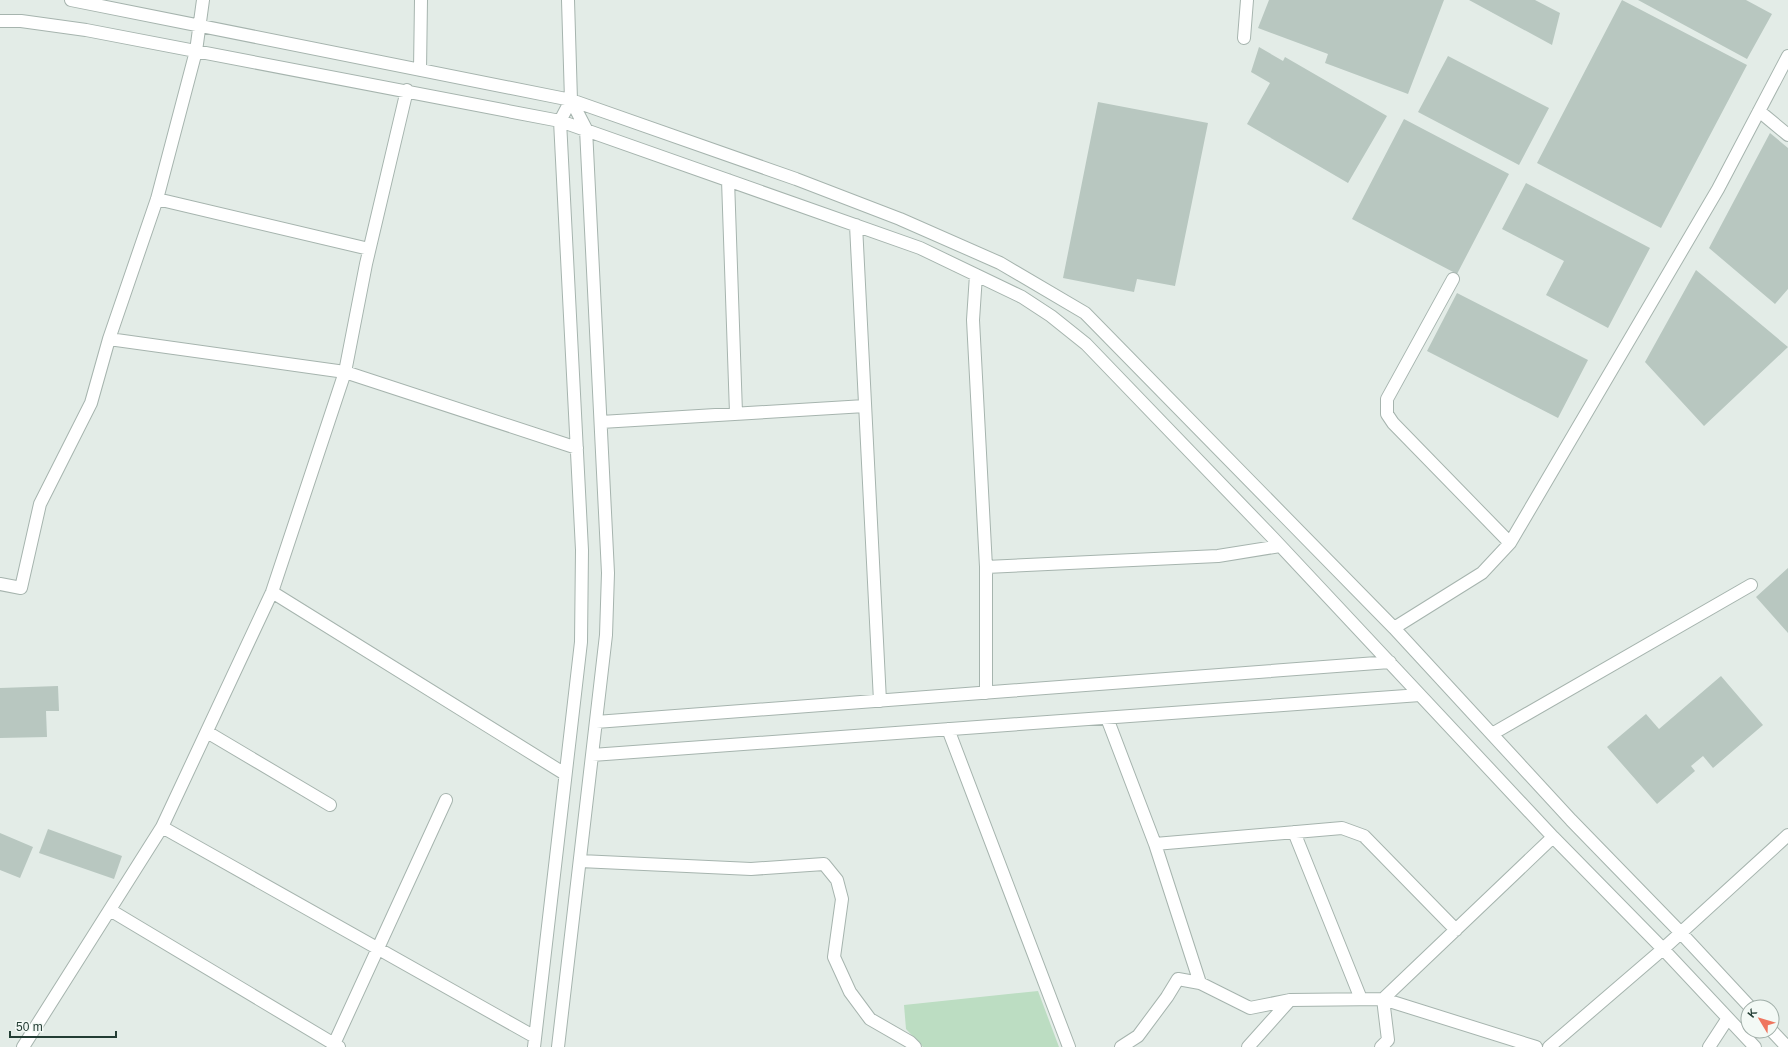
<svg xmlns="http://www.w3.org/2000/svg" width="1788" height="1047" viewBox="0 0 1788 1047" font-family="Arial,sans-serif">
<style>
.green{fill:#bcddc2}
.building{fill:#b8c7c0}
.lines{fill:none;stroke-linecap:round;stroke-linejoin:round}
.minor-casing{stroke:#a6b4ae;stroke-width:14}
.minor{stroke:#fff;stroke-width:12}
</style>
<rect width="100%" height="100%" fill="#e3ece7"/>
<path class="green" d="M1038,991L1059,1047H923L906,1029L904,1005Z"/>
<path class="building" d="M1269,0H1444L1408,94L1325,63L1328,54L1258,28Z
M1469,0H1535L1560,13L1552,45Z
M1622,0L1747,65L1661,228L1537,163Z
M1638,0H1746L1772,14L1747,59Z
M1259,47L1283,61L1285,57L1387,116L1348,183L1247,124L1270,83L1251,72Z
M1448,56L1549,108L1519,165L1418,112Z
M1098,102L1208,123L1175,286L1137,279L1134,292L1063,278Z
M1404,119L1509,174L1457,274L1352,219Z
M1770,133L1788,148V289L1775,304L1709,248Z
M1526,183L1650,248L1608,328L1546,295L1564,261L1502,229Z
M1696,270L1788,347L1704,426L1645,362Z
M1457,293L1588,360L1558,418L1427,351Z
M1788,568V633L1756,597Z
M1721,676L1763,725L1713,768L1703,756L1691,766L1695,771L1657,804L1607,747L1646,714L1659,729Z
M58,686L59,711H46L47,737L0,738V688Z
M48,829L122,856L114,879L39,853Z
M0,833L33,847L20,878L0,870Z"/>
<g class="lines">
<defs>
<path id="minor" d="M71,0L571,100L796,179L900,219L1000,263L1085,313L1394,628L1571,820L1681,933L1750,1007
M0,21H21L86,30L560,121L920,248L1022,297L1051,316L1086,344L1273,538L1553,837L1663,949L1755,1047
M1244,38L1247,0
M420,70L421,0
M1759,111L1788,135
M728,180L736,413
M157,199L369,249
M856,225L880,701
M976,275L973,320L986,567V693
M1453,279L1387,399V414L1393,423L1510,543
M109,339L345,372L577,448
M601,422L865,406
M986,567L1218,556L1280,546
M0,584L21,588L40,504L91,403L109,339L157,199L196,51L203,0
M272,592L565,774
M1394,628L1482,573L1510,543L1718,189L1788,56
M1107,718L1155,844L1200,983
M596,722L1390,662
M948,729L1069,1047
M207,732L330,805
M1492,734L1751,585
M592,755L1420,695
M162,827L535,1037
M1294,832L1361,999
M1155,844L1342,828L1364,836L1456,930
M580,861L751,869L824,864L837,880L842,899L834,957L850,992L870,1019L910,1042L915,1047
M110,910L339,1047
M1772,1031L1787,1047
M334,1044L446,800
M23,1047L162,827L272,592L345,372L366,264L407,90
M534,1047L581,642L582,550L560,121L571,100
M558,1047L606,635L608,573L586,129L571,100L568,0
M1121,1047L1138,1036L1167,997L1178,979L1200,983L1250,1008L1290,1000
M1248,1047L1290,1000L1383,999L1388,1040L1381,1047
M1536,1047L1383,999L1553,837
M1549,1047L1663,949L1788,835
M1709,1047L1728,1018"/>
</defs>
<use href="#minor" class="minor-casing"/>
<use href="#minor" class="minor"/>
</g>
<g transform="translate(1760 1019) rotate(308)"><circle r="19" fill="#f3f9f5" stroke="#a0aea8"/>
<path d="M0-3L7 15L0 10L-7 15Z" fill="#ef755e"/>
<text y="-6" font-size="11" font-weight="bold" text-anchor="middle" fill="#233d34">K</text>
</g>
<path d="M10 1031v6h106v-6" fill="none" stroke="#233d34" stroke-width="2"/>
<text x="16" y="1031" font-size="12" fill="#233d34" stroke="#f3f9f5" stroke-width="3" paint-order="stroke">50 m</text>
</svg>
